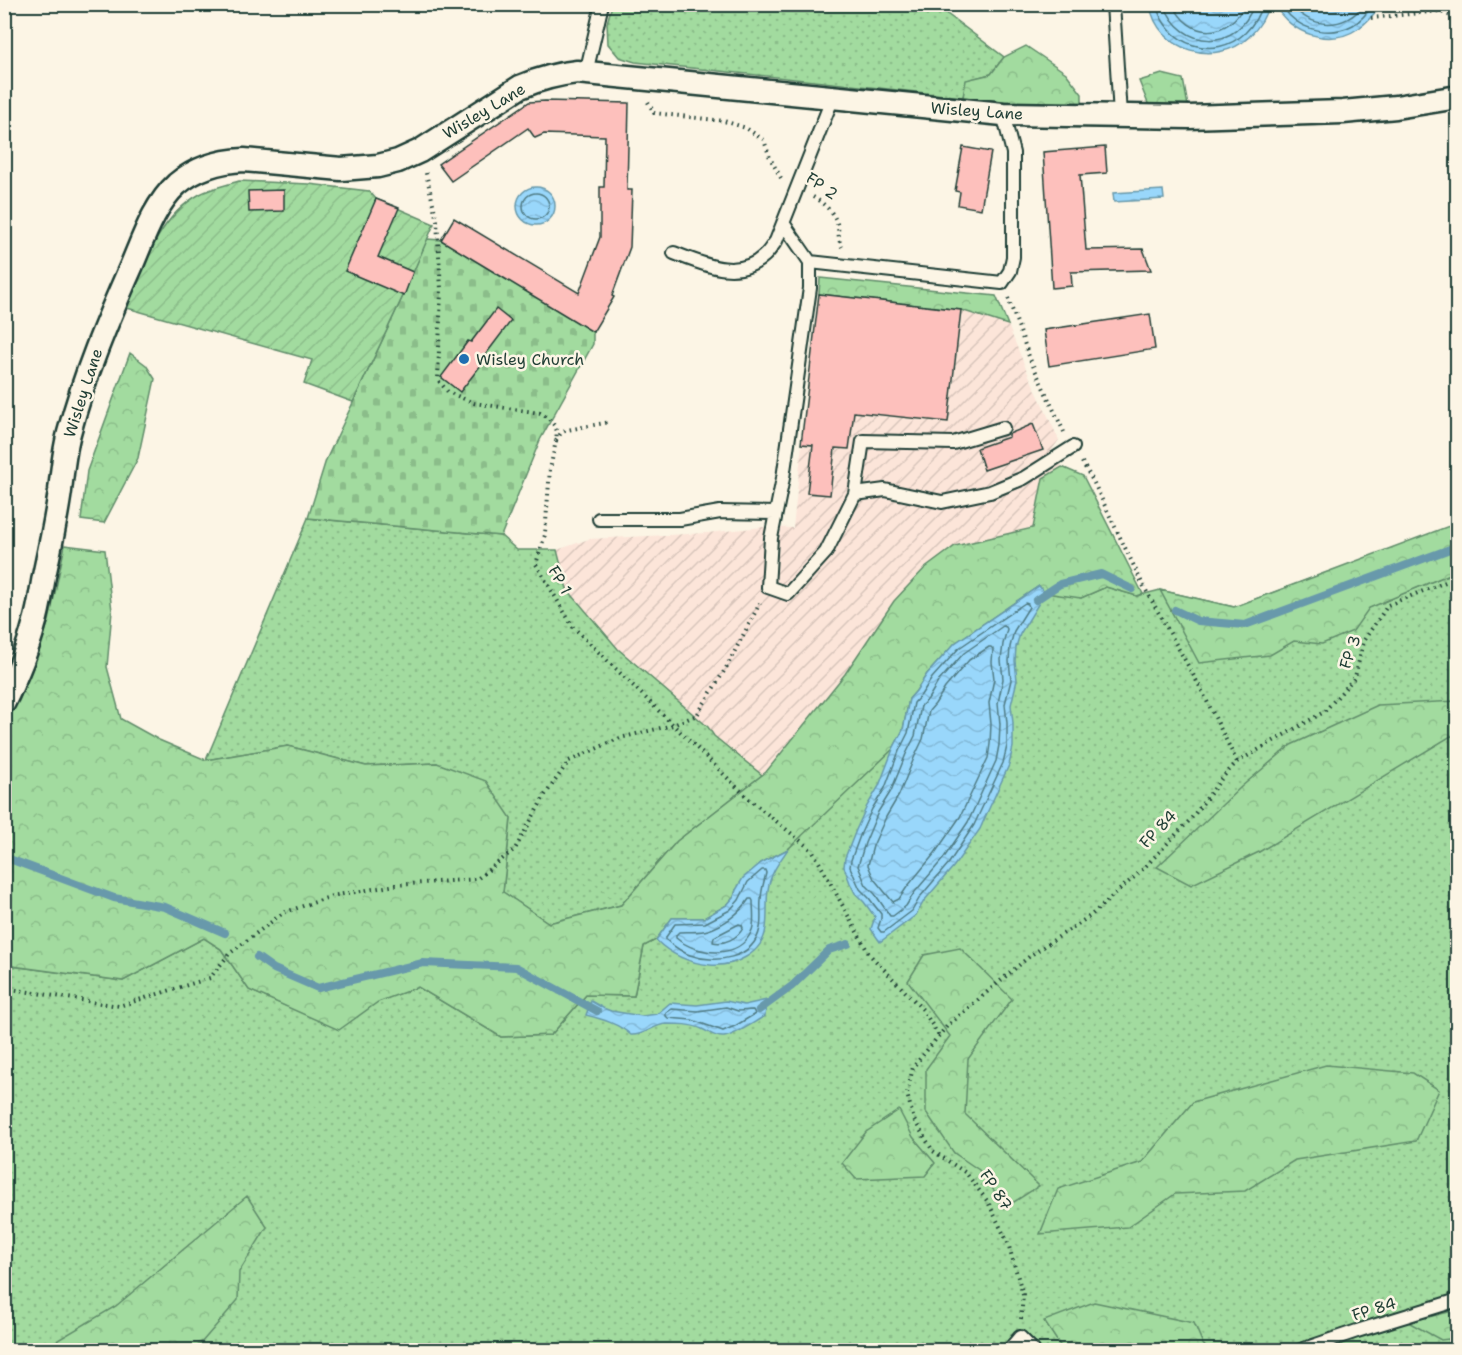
<svg xmlns="http://www.w3.org/2000/svg" width="1462" height="1355" viewBox="0 0 1462 1355" font-family="'Shantell Sans',sans-serif">
<style>
.industrial{fill:url(#industrial-furrows)}
.grass{fill:url(#grass-dots);stroke:#608c6a;stroke-width:1.5}
.forest{fill:url(#forest-crowns);stroke:#608c6a;stroke-width:1.5}
.cemetery{fill:url(#cemetery-stones);stroke:#608c6a;stroke-width:1.5}
.garden{fill:url(#garden-furrows);stroke:#608c6a;stroke-width:1.5}
.water{fill:url(#water-waves);stroke:#6899ab;stroke-width:1.5}
.lines{fill:none;stroke-linecap:round;stroke-linejoin:round}
.shore{stroke:#507b84;stroke-width:1.5}
.stream{stroke:#6899ab;stroke-width:8}
.building{fill:#fdc0bc;stroke:#1f3d34;stroke-width:1.5}
.lane-casing{stroke:#1f3d34;stroke-width:16}
.street-casing{stroke:#1f3d34;stroke-width:27}
.path{stroke:#1f3d34;stroke-width:4;stroke-dasharray:1.5 4.5;stroke-linecap:butt}
.lane{stroke:#fcf5e5;stroke-width:12}
.street{stroke:#fcf5e5;stroke-width:22}
.poi-dot{fill:#1f6fb2;stroke:#fcf5e5;stroke-width:2}
.labels{text-anchor:middle;dominant-baseline:central;stroke-width:5;stroke-linejoin:round;paint-order:stroke}
.street-label{font-size:16px;fill:#1f3d34;stroke:#fcf5e5}
.poi-label{font-size:16px;fill:#1f3d34;stroke:#fcf5e5;text-anchor:start}
</style>
<defs>
<pattern id="industrial-furrows" width="10" height="10" patternUnits="userSpaceOnUse" patternTransform="scale(1.5)"><rect width="10" height="10" fill="#fce5d9"/><path d="M-1 1l2-2M0 10L10 0M9 11l2-2" fill="none" stroke="#d8c5bb"/></pattern>
<pattern id="grass-dots" width="8" height="8" patternUnits="userSpaceOnUse" patternTransform="scale(1.5)"><rect width="8" height="8" fill="#a2db9f"/><path d="M2 2h.1M6 6h.1" fill="none" stroke="#8bbd8a" stroke-width="1.8" stroke-linecap="round"/></pattern>
<pattern id="forest-crowns" width="20" height="18" patternUnits="userSpaceOnUse" patternTransform="scale(1.5)"><rect width="20" height="18" fill="#a2db9f"/><path d="M2 6a3 3 0 1 1 6 0M12 15a3 3 0 1 1 6 0" fill="none" stroke="#8bbd8a"/></pattern>
<pattern id="cemetery-stones" width="16" height="16" patternUnits="userSpaceOnUse" patternTransform="scale(1.5)"><rect width="16" height="16" fill="#a2db9f"/><path d="M2 7V4a2 2 0 0 1 4 0v3zM10 15v-3a2 2 0 0 1 4 0v3z" fill="#8bbd8a"/></pattern>
<pattern id="garden-furrows" width="10" height="10" patternUnits="userSpaceOnUse" patternTransform="scale(1.5)"><rect width="10" height="10" fill="#a2db9f"/><path d="M-1 1l2-2M0 10L10 0M9 11l2-2" fill="none" stroke="#8bbd8a"/></pattern>
<pattern id="water-waves" width="16" height="10" patternUnits="userSpaceOnUse" patternTransform="scale(1.5)"><rect width="16" height="10" fill="#99d7fb"/><path d="M0 5q4-4 8 0t8 0" fill="none" stroke="#83b9d8"/></pattern>
</defs>
<rect width="100%" height="100%" fill="#fcf5e5"/>
<filter id="ink" filterUnits="userSpaceOnUse"><feTurbulence type="fractalNoise" baseFrequency=".0167" numOctaves="2"/><feDisplacementMap in="SourceGraphic" scale="12" xChannelSelector="R" yChannelSelector="G"/><feConvolveMatrix kernelMatrix="1 2 1 2 8 2 1 2 1" color-interpolation-filters="sRGB"/></filter>
<g filter="url(#ink)">
<path class="industrial" d="M820,278L996,296L1027,371L1059,440L1051,451L1062,467L1043,478L1033,528L955,546L894,601L845,674L766,772L762,775L714,736L708,727L618,649L567,589L557,550L589,539L707,533L763,527L793,528Z"/>
<path class="grass" d="M612,5H935L1004,57L991,74L967,80L963,97L635,62L619,57L608,44L607,23Z
M308,518L501,536L517,550H557L567,589L618,649L708,727L714,736L762,775L677,841L621,905L549,923L503,892L511,818L437,763L366,766L288,746L206,760Z
M1457,571V1350H5L4,965L123,981L204,938L221,949L249,990L339,1029L378,1001L418,987L501,1037L551,1035L586,995L634,996L644,946L734,897L788,849L1039,586L1081,598L1106,587L1137,596L1160,590L1234,607L1328,572L1369,608Z"/>
<path class="forest" d="M1026,46L1066,73L1082,94V107H1061L963,97L966,80L991,74L1004,57Z
M1162,74L1183,79L1188,106H1149L1139,81Z
M820,278L996,296L1008,325L961,310L819,294Z
M130,353L146,365L155,379L138,458L104,523L81,520L87,471Z
M1062,467L1083,476L1143,594L1137,596L1106,587L1081,598L1045,593L1039,586L955,643L927,674L916,691L909,699L903,730L893,749L788,849L761,863L736,890L734,897L727,905L704,918H672L656,940L644,946L634,996L586,995L551,1035L501,1037L418,987L378,1002L339,1030L249,990L221,949L204,938L123,981L5,965L4,723L19,701L49,621L65,545L105,550L112,611L107,667L121,719L159,740L206,760L288,746L366,766L437,763L486,781L511,818L503,892L549,923L621,905L677,841L766,772L845,674L894,601L924,569L955,546L1033,528L1043,478Z
M1457,523V571L1369,608L1353,631L1322,644L1294,641L1270,655L1199,663L1160,590L1234,607Z
M1457,701V737L1451,736L1259,852L1191,885L1157,867L1241,787L1291,745L1378,705Z
M960,948L1012,999L968,1059L965,1114L1039,1186L1006,1207L979,1170L954,1153L926,1112V1069L950,1036L908,981L924,955Z
M1326,1065L1413,1073L1439,1090L1416,1141L1295,1160L1245,1191L1175,1194L1128,1227L1040,1234L1058,1189L1142,1162L1193,1102Z
M899,1110L913,1137L935,1163L925,1176L856,1179L842,1163L866,1132Z
M247,1196L267,1227L239,1272L238,1300L195,1350H41L116,1306Z
M1094,1302L1194,1323L1203,1344L1208,1350H1063L1044,1321Z
M1457,1310V1338L1441,1340L1408,1322Z"/>
<path class="cemetery" d="M427,239L441,240L593,332V344L540,440L501,536L308,518L326,460L403,296Z"/>
<path class="garden" d="M239,181L309,184L369,191L376,199L434,224L403,296L353,402L304,384L312,360L127,308C143,267 158,217 200,194C211,188 227,185 239,181Z"/>
<path class="water" d="M1150,5V4L1268,5C1266,17 1258,28 1249,37C1216,68 1157,51 1150,5Z
M1275,5V4L1381,5C1374,14 1368,22 1359,28C1330,48 1290,34 1275,5Z
M517 206a19 19 0 1 1 38 0a19 19 0 1 1-38 0Z
M1163,190L1164,199L1114,202L1113,193Z
M1039,586L1045,593L1020,634L1016,647L1015,661L1017,680L1011,705L1013,723V747L1009,765L987,813L980,829L954,866L924,901L916,915L880,942L871,929L875,917L864,902L855,893L850,883L844,867L845,858L856,830L867,806L879,786L893,749L903,730L909,699L916,691L927,674L955,643Z
M788,849C779,862 770,874 768,890C766,903 768,915 766,928C763,954 734,967 710,965C690,963 671,955 656,940L672,918H704L727,905L734,897L736,890L743,878L761,863Z
M767,1000L765,1016C754,1022 736,1035 724,1037C716,1038 709,1032 702,1029C691,1024 678,1024 666,1024C653,1025 644,1036 631,1035C619,1024 602,1019 586,1015L591,1001L603,1008L611,1011L642,1016L657,1014L670,1003L697,1005L726,1001L744,1005Z"/>
<g class="lines">
<path class="shore" d="M1156,4C1166,45 1214,62 1245,33C1253,25 1259,16 1262,4
M1164,4C1181,51 1238,52 1254,4
M1173,4C1189,40 1228,39 1245,4
M1281,4C1284,8 1287,13 1290,16C1306,32 1333,36 1353,25C1362,20 1368,12 1373,4
M1291,4C1309,29 1346,31 1364,4
M523 206a13 13 0 1 1 26 0a13 13 0 1 1-26 0Z
M1025,603L1028,604L1029,607L1014,631L1010,647L1009,661L1011,680L1005,704L1007,723V746L1003,763L974,825L949,863L920,897L912,911L884,932H881L878,928L881,919V914L869,898L860,889L850,867L851,860L861,833L872,809L885,788L899,751L908,733L914,703L921,695L932,678L959,648Z
M1003,626L1006,627L1007,629L1003,644L1001,660L1003,679L998,703L1000,724L999,745L996,761L968,822L943,859L914,893L906,906L893,916H890L875,894L866,885L858,866L865,843L878,812L891,791L906,754L915,736L921,706L928,699L938,682L964,653Z
M989,647H991L993,649L992,662L994,679L989,703L991,724L990,744L988,758L960,817L935,853L907,887L899,899L893,902L874,879L868,865L873,846L886,817L899,795L914,758L923,739L929,711L935,704L945,688L969,660Z
M762,870H765L766,873C764,882 761,891 761,900C760,909 762,919 760,928C754,960 714,964 690,955C681,952 674,946 666,940V937L675,924L705,923L730,910L739,900L748,882Z
M749,899H752L753,901C753,910 755,922 752,930C740,961 696,955 676,938V935L679,932C688,931 699,933 708,930C724,925 740,913 749,899Z
M739,924L742,925L743,928C738,938 724,945 713,942L714,937Z
M726,1007L738,1011L753,1010L755,1014L735,1026L723,1031L692,1020L668,1018L666,1016V1013L672,1009L698,1011Z"/>
<path class="stream" d="M1036,600L1060,584L1101,574L1132,589
M1175,610L1198,621L1245,625L1458,546
M4,857L114,898L165,907L225,933
M257,957L274,969L318,988L423,963L516,967L597,1011
M759,1010L792,986L829,950L848,944"/>
</g>
<path class="building" d="M545,101L629,103L627,190H632L630,247L612,296L614,297L593,332L441,240L454,218L579,293L600,237V187H604L605,136L544,134L535,138L528,128L451,181L438,164L529,102Z
M963,147L991,152L981,209L958,205L960,192L955,191Z
M1105,147L1107,173L1080,175L1086,250L1143,249L1151,270L1071,272L1072,286L1052,288L1043,152Z
M284,190V211L249,212L248,191Z
M376,199L399,208L378,257L413,272L404,296L345,271Z
M819,294L961,310L948,422L854,412L849,449L835,448L830,495L807,493L813,445L801,444Z
M496,309L511,321L486,354L488,356L460,392L441,377L468,341L471,342Z
M1150,314L1155,349L1049,366L1044,330Z
M1033,424L1043,450L984,470L977,448L1009,437V434Z"/>
<g class="lines">
<defs>
<path id="lane" d="M1113,4L1120,115
M586,73L602,4
M783,223L810,262V288L783,478L771,538L768,587L788,594L826,552L855,494L885,490L942,502L990,492L1024,478L1073,447
M674,253C703,264 738,281 764,256C769,252 772,246 776,241L833,97
M810,262L1002,283L1010,271L1013,257V153L1003,114
M855,494L863,441L953,443L1003,428
M599,519H680L720,512L776,513
M1009,1350L1020,1337L1033,1350
M1301,1350L1357,1331L1458,1300"/>
<path id="street" d="M4,702C16,677 27,652 34,625C39,610 41,593 44,576C50,548 56,520 60,491C62,472 64,452 69,433C84,376 107,321 131,267C143,239 154,205 177,184C196,168 219,161 244,160L341,169L378,166L398,161L420,151L520,87C539,79 557,74 577,72L1003,114L1189,117L1343,112L1396,107L1458,97"/>
</defs>
<use href="#lane" class="lane-casing"/>
<use href="#street" class="street-casing"/>
<path class="path" d="M1413,4L1414,14
M1371,18L1439,11L1458,19
M648,102L654,113L724,121L746,128L764,140L770,158L781,178
M426,173L437,221L441,289L438,380L448,392L474,403L540,413L548,418L554,425L557,431L556,441L550,469L545,535L536,564L573,627L750,800L813,851L869,954L923,1010L939,1036
M813,197C825,204 835,213 838,227C839,236 838,239 842,247
M1008,298L1030,359L1064,432
M556,440L561,433L567,430L610,422
M1082,462L1093,481L1143,585L1200,687L1237,762
M4,988L119,1006L210,978L229,954L283,913L332,896L396,885L477,879L515,849L545,795L569,761L620,738L673,725L697,715L726,668L760,603
M1021,1319L1023,1295L1008,1243L988,1202L966,1173L933,1151L914,1120L907,1094L913,1067L947,1026L1031,955L1090,916L1141,871L1190,820L1222,778L1237,762L1324,712L1355,677L1364,640L1388,605L1458,577"/>
<use href="#lane" class="lane"/>
<use href="#street" class="street"/>
</g>
</g>
<circle class="poi-dot" cx="464" cy="359" r="6"/>
<g class="labels">
<g class="street-label">
<text transform="translate(484 111) rotate(-31)">Wisley Lane</text>
<text transform="translate(977 111) rotate(4)">Wisley Lane</text>
<text transform="translate(822 186) rotate(35)">FP 2</text>
<text transform="translate(83 393) rotate(-72)">Wisley Lane</text>
<text transform="translate(560 580) rotate(60)">FP 1</text>
<text transform="translate(1350 652) rotate(-71)">FP 3</text>
<text transform="translate(1158 829) rotate(-46)">FP 84</text>
<text transform="translate(996 1190) rotate(57)">FP 87</text>
<text transform="translate(1374 1309) rotate(-17)">FP 84</text>
</g>
<g class="poi-label">
<text x="476" y="359">Wisley Church</text>
</g>
</g>
<rect width="1462" height="1355" fill="none" stroke="#fcf5e5" stroke-width="24"/>
<rect x="12" y="12" width="1438" height="1331" fill="none" stroke="#1f3d34" stroke-width="2" filter="url(#ink)"/>
</svg>
